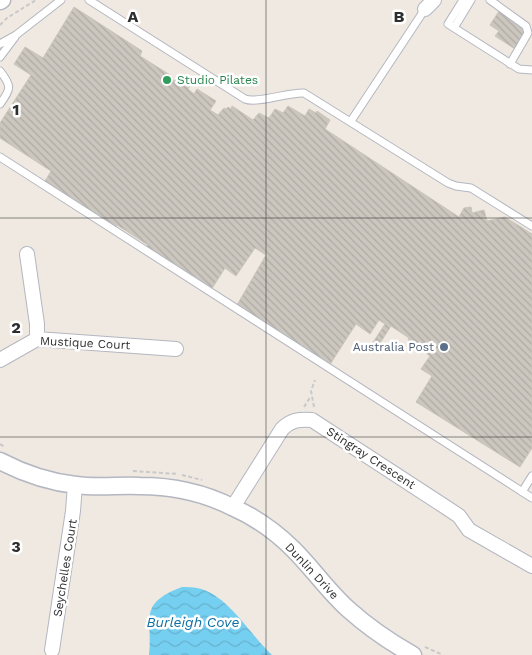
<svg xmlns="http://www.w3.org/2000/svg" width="532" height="655" viewBox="0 0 532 655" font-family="'Work Sans',sans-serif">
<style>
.water{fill:url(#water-waves)}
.building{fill:url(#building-back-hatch);stroke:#cbc5ba}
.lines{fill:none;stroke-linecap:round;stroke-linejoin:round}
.service-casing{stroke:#b4b7c1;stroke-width:9}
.minor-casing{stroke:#b4b7c1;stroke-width:16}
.tertiary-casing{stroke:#b4b7c1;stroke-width:19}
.path{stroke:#c9c9c9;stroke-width:2;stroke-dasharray:4 2.5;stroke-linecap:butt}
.service{stroke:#fff;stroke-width:7}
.minor{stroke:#fff;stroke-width:14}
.tertiary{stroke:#fff;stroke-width:16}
.grid{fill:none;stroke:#2e2e2e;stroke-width:1;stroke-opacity:0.55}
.leisure-dot{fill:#2e9e5b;stroke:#fff;stroke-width:2}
.service-dot{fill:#5c6f8a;stroke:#fff;stroke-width:2}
.labels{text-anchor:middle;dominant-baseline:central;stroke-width:5;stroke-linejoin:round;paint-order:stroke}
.leisure-label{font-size:12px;fill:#27864d;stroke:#fff;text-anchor:start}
.street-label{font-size:12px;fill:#2e2e2e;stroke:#fff}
.service-label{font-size:12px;fill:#4e5e75;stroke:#fff;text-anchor:end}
.water-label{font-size:14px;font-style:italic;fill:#0d6fa3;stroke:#fff}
.grid-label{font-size:16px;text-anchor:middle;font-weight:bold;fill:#2e2e2e;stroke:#fff;stroke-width:5;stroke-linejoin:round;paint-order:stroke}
</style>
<defs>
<pattern id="water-waves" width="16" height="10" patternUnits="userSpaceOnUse" patternTransform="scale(1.25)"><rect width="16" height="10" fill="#75cff0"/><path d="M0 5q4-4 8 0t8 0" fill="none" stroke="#66b2ce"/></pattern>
<pattern id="building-back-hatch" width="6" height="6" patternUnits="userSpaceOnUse" patternTransform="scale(1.25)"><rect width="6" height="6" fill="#cbc7bf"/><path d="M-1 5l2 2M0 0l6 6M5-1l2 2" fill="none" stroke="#afaba4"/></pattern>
</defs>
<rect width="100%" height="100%" fill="#efe9e1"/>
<path class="water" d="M182,587C187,587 193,587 197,588C228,594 250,635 272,655H149C153,618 137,604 182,587Z"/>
<path class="building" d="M74,7L142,51L140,56L170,75L169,77L175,81L180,74L192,82L188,89L194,94L197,89L216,101L210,110L218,115L224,108L226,109L228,107L231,109L232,106L253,120L259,113L269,118L275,109L283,113L288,106L305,116L309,109L316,113L317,111L330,120L325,129L459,217L464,208L471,207L472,213L484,210L487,221L505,217L532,234V448L520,467L416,402L432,376L421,369L430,356L408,340L409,338L391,326L375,351L370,347L385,324L379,320L370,334L356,324L329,366L237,305L266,255L255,248L236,276L225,268L211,290L145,248L148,245L117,225L115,228L44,183L51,171L0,138V123L31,75L14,64L25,47L43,58Z
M501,8L529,26L515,49L495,36L499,31L490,25Z"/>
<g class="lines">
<defs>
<path id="service" d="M89,0L245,99C257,104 288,92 304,93L448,183L456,186L471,188L532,226
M463,0L448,24L519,69L532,70
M490,0L526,26L528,33L510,64
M454,28L471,0
M0,44L16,35L61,0
M0,57L15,37
M0,71C12,86 11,89 0,104
M351,121L425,9
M0,157L532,498
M522,492L532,476"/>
<path id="minor" d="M425,9L434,0
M27,254L37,324V339
M0,360L37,339L176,349
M233,507L282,429C291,420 299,419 312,420L444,506L459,516L469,530L532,566
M52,650L73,511L75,485"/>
<path id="tertiary" d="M0,1L2,0
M0,461C23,473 49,482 76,485C97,488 119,485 140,486C171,486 204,493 232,507C255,517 277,533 294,550C313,569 328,591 348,609C368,627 390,642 413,655"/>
</defs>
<use href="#service" class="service-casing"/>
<use href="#minor" class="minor-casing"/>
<use href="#tertiary" class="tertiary-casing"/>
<path class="path" d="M0,25L7,18L36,0
M304,407L311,396
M314,407L311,391L315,380
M0,444L5,447
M133,471L178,474
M182,475L202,480
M425,647L443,655"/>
<use href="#service" class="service"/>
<use href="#minor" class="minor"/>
<use href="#tertiary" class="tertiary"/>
</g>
<path class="grid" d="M266,0V655M0,218H532M0,437H532"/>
<circle class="leisure-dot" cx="167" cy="80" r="5"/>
<circle class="service-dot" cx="444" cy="347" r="5"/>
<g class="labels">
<g class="leisure-label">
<text x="177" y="80">Studio Pilates</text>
</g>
<g class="street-label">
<text transform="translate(85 343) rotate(3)">Mustique Court</text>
<text transform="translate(371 458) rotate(33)">Stingray Crescent</text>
<text transform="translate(65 568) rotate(-81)">Seychelles Court</text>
<text transform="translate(312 571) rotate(47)">Dunlin Drive</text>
</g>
<g class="service-label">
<text x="434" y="347">Australia Post</text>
</g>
<g class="water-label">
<text x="193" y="622">Burleigh Cove</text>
</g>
</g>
<g class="grid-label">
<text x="133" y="22">A</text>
<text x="399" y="22">B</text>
<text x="16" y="115">1</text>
<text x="16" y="333">2</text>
<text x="16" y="552">3</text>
</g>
</svg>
